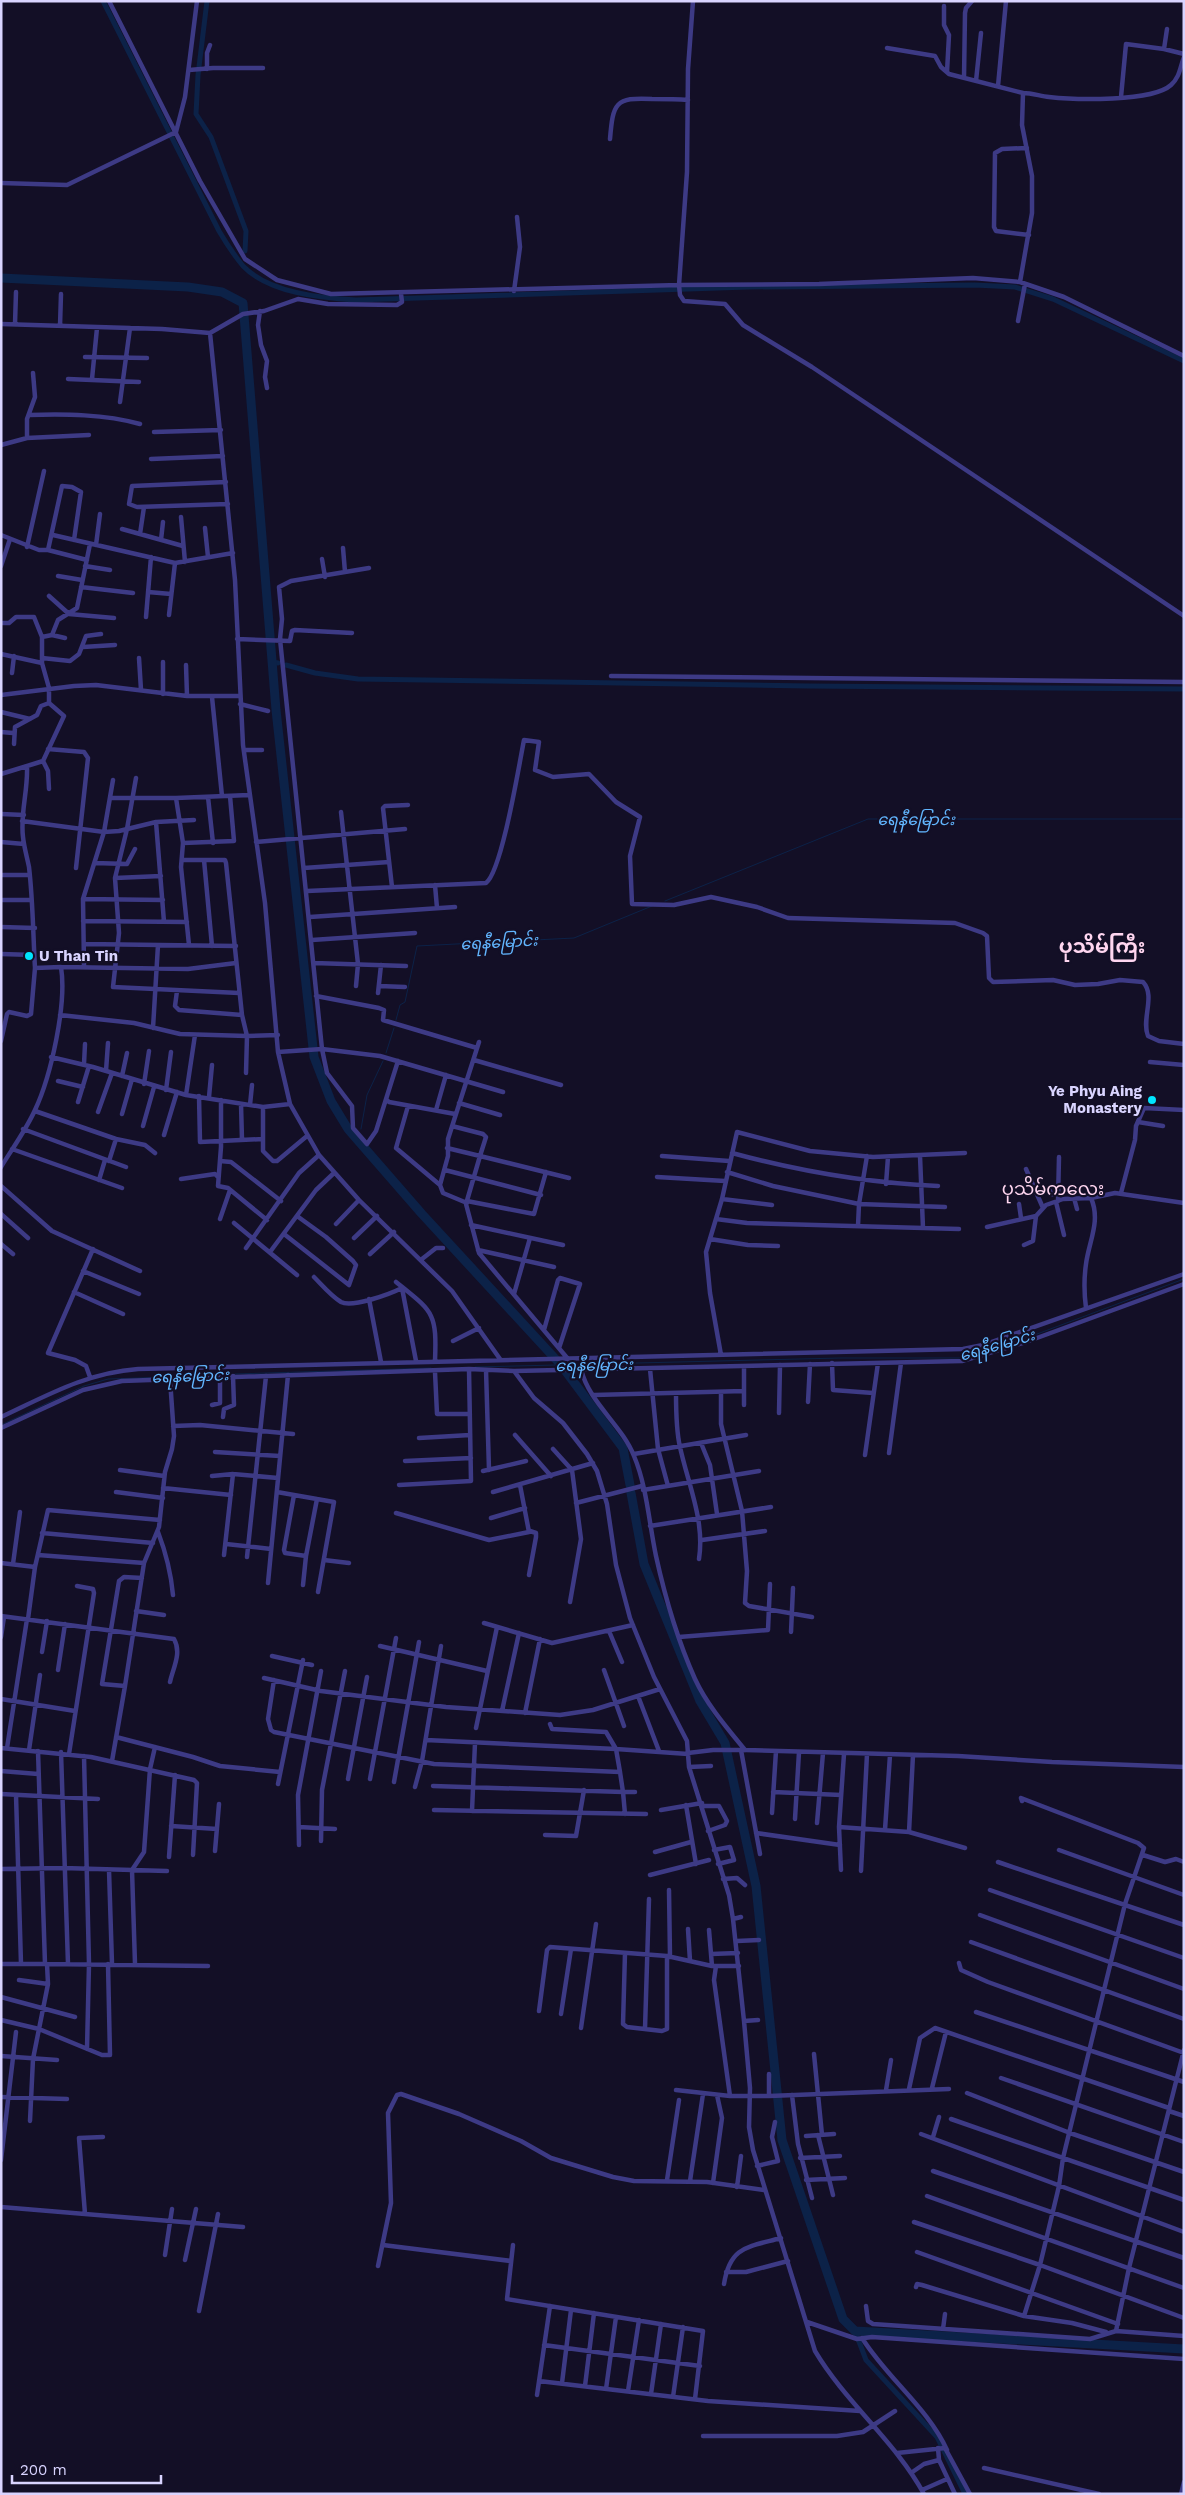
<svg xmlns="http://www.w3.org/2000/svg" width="1185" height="2495" viewBox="0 0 1185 2495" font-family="'Work Sans','Noto Sans Myanmar',sans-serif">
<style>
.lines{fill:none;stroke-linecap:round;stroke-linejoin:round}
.stream{stroke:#0c2248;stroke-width:1}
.canal{stroke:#0c2248;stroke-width:5}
.river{stroke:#0c2248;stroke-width:9}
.street{stroke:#3d3a85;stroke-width:4.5}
.poi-dot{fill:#00e5ff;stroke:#130f26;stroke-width:2}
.labels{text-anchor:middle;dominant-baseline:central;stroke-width:4.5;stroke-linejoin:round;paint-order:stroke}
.poi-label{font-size:15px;font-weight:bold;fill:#d9d4ff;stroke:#130f26;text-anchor:start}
.water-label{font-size:16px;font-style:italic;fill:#62b6ff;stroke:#130f26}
.quarter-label{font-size:18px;fill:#ffd6f0;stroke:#130f26}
.district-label{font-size:20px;font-weight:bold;fill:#ffd6f0;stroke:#130f26}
</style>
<rect width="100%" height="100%" fill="#130f26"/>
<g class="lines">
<path class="stream" d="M665,901L868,819H1184
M396,1020L400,1005L405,1002L417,946L574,938L652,906
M386,1053L394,1028
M361,1129L367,1095L383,1061
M475,1367L840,1358H959L1029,1337L1184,1279
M235,1374L431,1368
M1,1425L84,1386L108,1379L231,1375"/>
<path class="canal" d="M103,1L219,231C226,243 234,255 243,266C269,293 321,298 356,300L748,287L975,285L1015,287L1053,299L1184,361
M207,1L198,75L196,114L211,137L246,231L245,251
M273,662L278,663
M286,665L315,673L358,679L808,686L1184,689
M855,2331L866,2360L937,2437L965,2494"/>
<path class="river" d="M1,278L188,287L222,292L243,303L276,710L314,1057L331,1101L348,1129L422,1214L561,1365L623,1448L630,1485
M631,1493L644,1564L700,1701L725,1743L756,1886L782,2140L843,2319L855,2331L1184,2349"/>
<path class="street" d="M109,1L200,181L245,259L277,280L331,294L679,285L680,295L684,301L725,304L743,325L812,367L1184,616
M693,1L688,69L687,172L679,285L819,284L973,278L1020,282L1064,297L1184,356
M944,6V25L949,35L947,72
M887,48L935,56L941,67L949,74L1023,93L1022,125L1032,176V213L1020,282
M1164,49L1167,29
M207,69V53L210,45
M189,70L213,68H263
M964,78L965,13L966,8L972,1
M976,81L981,33
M998,86L1006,1
M1023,93C1032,93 1040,96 1049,97C1075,100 1152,102 1171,85C1180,77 1180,67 1184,57
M1121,97L1126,44L1164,49L1184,54
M610,139C613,103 615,97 652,99C664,99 676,99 688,100
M1027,148L1002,149L995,153L994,227L996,231L1029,235
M1,183L67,185L176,132L185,97L197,1
M514,291L520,247L517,217
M260,311L258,325L261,345L267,361L265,377L267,388
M1018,321L1025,284
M1,324L162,329L210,333
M15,324L16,292
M60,326L61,294
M210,333L235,580L243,745L265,903L278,1052L290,1104L319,1155L359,1200L452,1291L500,1359
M210,333L243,314L264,311L298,299L328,304L397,305L402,302L401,294
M85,357L147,358
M68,379L139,382
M92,379L97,328
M120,402L130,328
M29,415C65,414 104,414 140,424
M154,432L221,430
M27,438V419L35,397L33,373
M1,445L27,438L89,435
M151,459L223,456
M226,482L132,486L129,504L137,507L228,504
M181,517L185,562
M205,528L208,557
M122,529L183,546
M140,534L144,507
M1,535L39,550H48L62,486L72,487L81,492L74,540
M53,535L175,563L233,553
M161,540L163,522
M96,545L100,514
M27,547L44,471
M343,548L345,572
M48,550L87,560
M322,559L325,577
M1,566L10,539
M85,566L110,570
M369,568L291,581L279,587L282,619L280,639L322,1049L327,1073L352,1106L353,1128L367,1144L376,1131L398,1061
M58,576L82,580
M81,587L133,593
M148,592L171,594
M49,596L69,614L114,618
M169,615L175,563
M146,617L151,557
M1,623H9L16,617H34L42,637V663
M52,635L58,620L77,608L90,544
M42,637L52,635L65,638
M237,639L290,641L292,631L295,630L352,633
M83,647L115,645
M1,654L42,663L49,688V703L64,716L43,761L1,774
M42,658L70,661L79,654L86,636L101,634
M139,658L141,690
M186,665L187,696
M12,673L14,656
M611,676L1184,682
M163,694V662
M1,695L74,686L96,685L187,696H240
M212,697L222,796
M240,704L268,711
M1,712L30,719
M1,732L13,733
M14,744L15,727L37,715L41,706L49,703
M48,749L84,752L88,758L76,868
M244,750H262
M43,761L48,771L49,789
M136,778L127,829L115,878L119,933L113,987L239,993
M208,797L213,843
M110,798H176L249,795
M176,798L183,843L181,867L189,945
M341,812L358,964L356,986
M1,814L24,815
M22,821L104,832L119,831L156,822L194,820
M156,822L164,922
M1,842L24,844
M256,842L405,829
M183,843L234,841L230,796
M182,860H225L226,863L242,1015L247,1036L246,1073
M204,860L212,946
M95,863L127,864L135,849
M304,868L389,862
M1,875H29
M115,878L161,876
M435,885L437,908
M392,887L383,808L385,806L408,805
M307,891L486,883C502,871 519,765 524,740L539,742L535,770L553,777L589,774L616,802L640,817L630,856L632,904L674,905L711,897L757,907L788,918L955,923L983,933L987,936L989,978L993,982L1053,980L1075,985L1098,984L1120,980L1143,982C1156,996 1141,1019 1148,1036L1159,1041L1184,1044
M83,899L163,900
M1,900H30
M310,917L455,907
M83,921L187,922
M1,927L35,928
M312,940L415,933
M84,944L236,946
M1,954L34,955
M314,963L406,966
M84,966L83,899L104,832L113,780
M61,967L188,969L236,963
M379,986L405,987
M177,991L175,1006L179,1010L242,1015
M378,993L381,965
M316,996L379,1008L384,1010L383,1020L477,1048
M60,1015L134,1023L180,1034L247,1036L278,1035
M153,1028L158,945
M1,1041L7,1014L9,1012L27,1016L31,1014L35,968
M278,1052L322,1049L380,1056L503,1092
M51,1057L93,1067L186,1095L263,1107L290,1104
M474,1060L561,1085
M1150,1062L1184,1065
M84,1064L85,1044
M106,1071L108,1043
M122,1076L127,1053
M58,1081L83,1087
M144,1084L149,1051
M166,1090L171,1052
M186,1095L195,1035
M199,1096L200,1142L263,1139
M209,1097L212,1065
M221,1100V1147L218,1186L228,1188L267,1220
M387,1100L389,1102L455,1114
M78,1102L89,1066
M459,1103L500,1115
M241,1104L242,1140
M250,1105L252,1085
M408,1106L396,1148L440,1185
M263,1107V1151L273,1161H277L307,1136
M436,1110L446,1075
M35,1111L116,1139L145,1145L155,1153
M98,1112L112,1073
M122,1114L132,1079
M1138,1122L1163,1126
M143,1126L154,1087
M23,1129L126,1167
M164,1135L177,1092
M447,1148L480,1156L486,1137L483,1134L452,1126
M12,1149L122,1188
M732,1153C802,1172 866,1183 938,1186
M662,1156L729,1161
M920,1156L923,1228
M109,1161L116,1139
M220,1161L231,1162L281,1201
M1,1167C12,1149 26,1130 35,1110C51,1076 67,1004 61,967L35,968C33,934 33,901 29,867C27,857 24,847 23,837C20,814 28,791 27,767
M1026,1169L1043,1208
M445,1170L541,1195
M727,1172L773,1186L859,1204L945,1207
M657,1177L725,1181
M181,1179L215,1174L218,1177
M99,1180L105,1160
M886,1184L888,1157
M1,1186L52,1231L140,1271
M1049,1188L1051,1194L1058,1195
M1121,1193L1135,1140L1136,1126L1144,1108L1184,1110
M1074,1198L1077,1209
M722,1199L772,1205
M467,1201L534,1214L546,1172
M1058,1201L1059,1157
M1056,1202L1064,1235
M467,1203L443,1193L440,1185L448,1156V1139L479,1042
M1019,1204L1021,1218
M1,1214L28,1238
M220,1219L230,1190
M716,1219L747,1223L959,1229
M234,1223L297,1275
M336,1224L359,1200
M471,1225L563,1245
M858,1226L859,1204L867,1156
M987,1227L1036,1216L1046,1205L1063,1199L1091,1198L1115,1193L1184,1203
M284,1234L349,1285L356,1265L353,1261L326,1237L297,1216
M354,1238L377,1216
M710,1239L748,1245L778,1246
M1,1244L13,1254
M1024,1245L1033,1241L1036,1216
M246,1248L299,1173L319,1155
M478,1250L554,1267
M270,1252L316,1190L334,1173
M370,1254L394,1232
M422,1259L436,1248H443
M83,1271L139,1294
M314,1277C322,1285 331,1296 341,1302C352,1308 390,1294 402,1288L406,1290
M396,1282C433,1312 437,1312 435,1361
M402,1288L416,1361
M74,1292L123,1314
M514,1294L530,1238
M369,1299L381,1362
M1086,1308C1084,1293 1084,1278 1086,1264C1089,1241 1101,1221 1091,1198
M544,1330L558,1280L560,1278L580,1284L559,1348
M453,1341L479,1328
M721,1355L710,1293L706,1252L722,1199L737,1132L810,1151L873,1157L965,1153
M568,1359L479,1253L466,1204L480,1156L569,1178
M832,1363L833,1390L873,1393
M744,1367V1405
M581,1369C589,1403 622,1425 634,1456C647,1487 649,1523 656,1556C665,1597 678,1641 695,1679C707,1705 727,1728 745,1750
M650,1369L658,1449L668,1486
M486,1370L489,1470
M514,1371L962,1361L1026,1342L1184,1284
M435,1372L437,1414H470
M90,1377L86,1366L75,1360L48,1353L93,1249
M721,1392V1424L742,1511L747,1571L745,1603L749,1606L812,1617
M676,1393C676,1411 676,1430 680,1447C688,1484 705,1521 699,1559
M594,1395L744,1391
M808,1402L810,1364
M212,1405L220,1403V1377
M779,1413L780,1365
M1,1417C48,1395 86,1373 138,1369L963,1349L983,1345L1184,1274
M223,1417L224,1409L234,1405L233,1376
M173,1426L200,1425L293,1434
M1,1428L83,1390L122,1381L469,1369L514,1371L534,1398L563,1423L587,1454L597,1471L607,1504L616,1565L630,1618L654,1677L687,1741L689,1767L729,1895L733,1919L744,2021L750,2088L749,2127L753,2150L815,2351C846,2403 895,2441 924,2494
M515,1435L551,1476
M419,1438L470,1435
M701,1443L710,1465L717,1514
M553,1449L572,1470L581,1539L570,1602
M215,1452L280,1456
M889,1453L901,1363
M634,1454L746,1435
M865,1455L878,1363
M405,1461L471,1458
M120,1470L164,1476
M483,1471L526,1461
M212,1476L233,1474L278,1478
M399,1485L471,1481L469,1369
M163,1488L231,1495
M643,1490L759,1471
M116,1492L163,1498
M277,1492L334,1502L318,1592
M493,1492L593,1463
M294,1495L284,1550L285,1553L306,1556L317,1499
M576,1503L642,1486
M396,1513L489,1540L529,1532L520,1485
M491,1518L525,1508
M650,1526L771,1507
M158,1532C166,1553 171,1573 173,1595
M42,1533L153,1543
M702,1540L765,1531
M226,1544L271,1549
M38,1555L144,1563
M224,1555L233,1474
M247,1557L266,1376
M324,1560L349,1563
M1,1563L35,1567L28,1619
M13,1564L20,1512
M35,1567L48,1510L160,1520
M529,1575L536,1537V1533L530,1531
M142,1578L124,1577L119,1581L102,1684L125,1686L144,1563L159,1527L165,1472L172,1449L174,1436L170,1379
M268,1583L288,1375
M303,1585L306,1556
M136,1611L164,1615
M1,1616L174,1639C182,1653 173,1668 170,1682
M484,1623L552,1643L633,1625
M609,1631L622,1662
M791,1632L793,1588
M1,1637L4,1617
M679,1637L768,1630L770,1584
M380,1646L487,1671
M42,1652L47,1621
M272,1656L312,1665
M58,1670L65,1624
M604,1670L624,1726
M264,1678L321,1691L446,1707L560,1715L593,1710L660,1689
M274,1680L268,1719L271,1730L274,1732L434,1764L620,1772L616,1749L426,1740
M638,1696L659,1751
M1,1699L75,1711
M502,1711L519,1633
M525,1713L540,1639
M550,1724L552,1729L606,1732L616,1749L688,1754
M476,1728L497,1627
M116,1737L193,1757L220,1766L280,1772
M1,1748L91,1757L194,1780L197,1783L193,1855
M7,1748L27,1619
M29,1750L40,1675
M741,1750L760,1854
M38,1751L45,1964
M61,1752L68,1964
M688,1753L713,1750H746L958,1756L1052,1762L1184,1767
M69,1754L94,1593L93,1589L77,1586
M84,1756L89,1964L87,2049
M112,1761L125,1686
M689,1767L711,1766
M1,1771L38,1774
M348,1779L367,1677
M370,1779L396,1638
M394,1782L419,1642
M278,1784L303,1660
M433,1786L623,1792L620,1772
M415,1787L422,1761L441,1646
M773,1792L841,1795
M1,1794L98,1799
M16,1795L21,1964
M1022,1801L1021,1798L1138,1843L1144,1848L1125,1904L1063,2158L1059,2186L1040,2265L1024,2316
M686,1805L696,1864
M703,1806H719L727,1821L725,1825L708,1831
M434,1810L646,1814
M661,1810L702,1803
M472,1811L475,1743
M772,1813L776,1751
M625,1814L623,1792H635
M795,1819L799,1752
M817,1823L823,1753
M171,1826L217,1829
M299,1827L335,1829
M839,1827L909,1832L965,1848
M885,1830L890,1755
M909,1832L913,1755
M756,1833L840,1845
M545,1835L576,1836L584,1790
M321,1841L322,1790L345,1671
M299,1845L298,1795L321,1671
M714,1850L730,1847L734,1860L718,1864
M1059,1850L1184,1895
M215,1851L219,1804
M655,1852L691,1842
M1143,1855L1165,1862L1176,1859L1184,1862
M169,1857L175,1775
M998,1862L1184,1925
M1,1869L63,1868L167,1871
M109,1870L112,1964
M841,1870L839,1827L844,1754
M861,1871L867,1754
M650,1875L709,1860
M723,1879L737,1878L745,1885
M669,1890L670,1957
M990,1890L1184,1958
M980,1915L1184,1989
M733,1919L741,1917
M688,1929L690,1961
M709,1930L712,1966
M737,1941L759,1940
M971,1942L1184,2019
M625,1953L623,2024L627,2027L662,2031L667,2029V1956
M711,1954L738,1953
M959,1963L961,1970L988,1982L1184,2053
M1,1964H46
M135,1964L132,1870L144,1852L150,1769L155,1747
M716,1966L714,1980L730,2096
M19,1980L48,1984
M1,1997L75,2017
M539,2011L547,1950L550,1947L667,1956L712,1966H739
M976,2012L1184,2082
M561,2014L571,1949
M1,2020L39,2029L102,2055H110L108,1964
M744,2021L758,2020
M581,2028L596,1924
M645,2029L649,1899
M814,2054L822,2135
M1,2056L57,2060
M1001,2078L1184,2142
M932,2088L946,2032
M909,2089L920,2038L935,2028L1169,2108
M676,2090L730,2096H769V2074
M886,2090L891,2060
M967,2093L1070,2133L1184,2172
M792,2095L798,2144L812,2198
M769,2096L949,2089
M1,2097L67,2099
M1169,2111L1184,2116
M951,2119L1184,2200
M30,2121L33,2059L48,1984L47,1964L208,1966
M921,2134L1184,2232
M818,2135L833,2195
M806,2136L834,2134
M933,2137L939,2117
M800,2158L840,2156
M1,2160L16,2032
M757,2166L778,2161L772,2137L775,2122
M933,2171L1184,2258
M667,2180L679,2100
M806,2180L845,2178
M690,2181L703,2094
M713,2183L722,2118L717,2095
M737,2187L741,2156
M927,2196L1184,2288
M1,2207L85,2214L79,2138L103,2137
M85,2214L243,2227
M914,2222L1040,2265L1184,2318
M383,2245L511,2261
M513,2245L507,2299L703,2331L695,2399
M917,2252L1118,2324
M165,2255L172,2209
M185,2260L196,2209
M378,2266L391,2203L388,2113L397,2095L401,2094L459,2114L521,2141L551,2158L613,2177L634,2181L707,2182L764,2190
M726,2272H746L788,2261
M724,2284C730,2246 748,2247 781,2238
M916,2287L917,2284L922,2285L1024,2316L1072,2323L1106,2332
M866,2306L868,2321L873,2324L1076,2338L1090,2339L1116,2331L1184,2336
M199,2311L218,2214
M807,2322L857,2339L872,2337L1184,2359
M943,2329L945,2314
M1116,2331L1129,2268L1184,2050
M862,2338C887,2378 928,2408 947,2450
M544,2345L700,2366
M539,2381L708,2401L860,2411
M562,2383L571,2310
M585,2386L594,2313
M606,2389L616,2317
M628,2391L639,2320
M651,2394L661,2324
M537,2395L550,2306
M673,2397L683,2327
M703,2436H837L863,2432L895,2411
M938,2448L939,2460L955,2494
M897,2453L945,2448L970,2494
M984,2468L1099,2494
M911,2473L924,2464L939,2460
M922,2490L947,2479
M1181,2494L1184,2482"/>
</g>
<g class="poi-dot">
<circle cx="29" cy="956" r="5"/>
<circle cx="1152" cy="1100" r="5"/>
</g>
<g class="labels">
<g class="poi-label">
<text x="39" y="956">U Than Tin</text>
<text x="1142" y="1091" text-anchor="end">Ye Phyu Aing<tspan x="1142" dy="17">Monastery</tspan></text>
</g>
<g class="water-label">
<text x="916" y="819">ရေနီမြောင်း</text>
<text transform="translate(499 942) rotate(-3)">ရေနီမြောင်း</text>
<text transform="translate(997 1345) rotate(-16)">ရေနီမြောင်း</text>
<text transform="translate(594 1365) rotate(-1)">ရေနီမြောင်း</text>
<text transform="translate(190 1376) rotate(-2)">ရေနီမြောင်း</text>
</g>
<g class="quarter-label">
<text x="1053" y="1188">ပုသိမ်ကလေး</text>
</g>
<g class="district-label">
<text x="1102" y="946">ပုသိမ်ကြီး</text>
</g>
</g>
<rect width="1185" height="2495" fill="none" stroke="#d9d4ff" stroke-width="5"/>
<path d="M12 2475v8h149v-8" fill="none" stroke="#d9d4ff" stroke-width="2.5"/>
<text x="20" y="2475" font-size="15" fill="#d9d4ff" stroke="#130f26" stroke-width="4" paint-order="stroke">200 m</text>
</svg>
